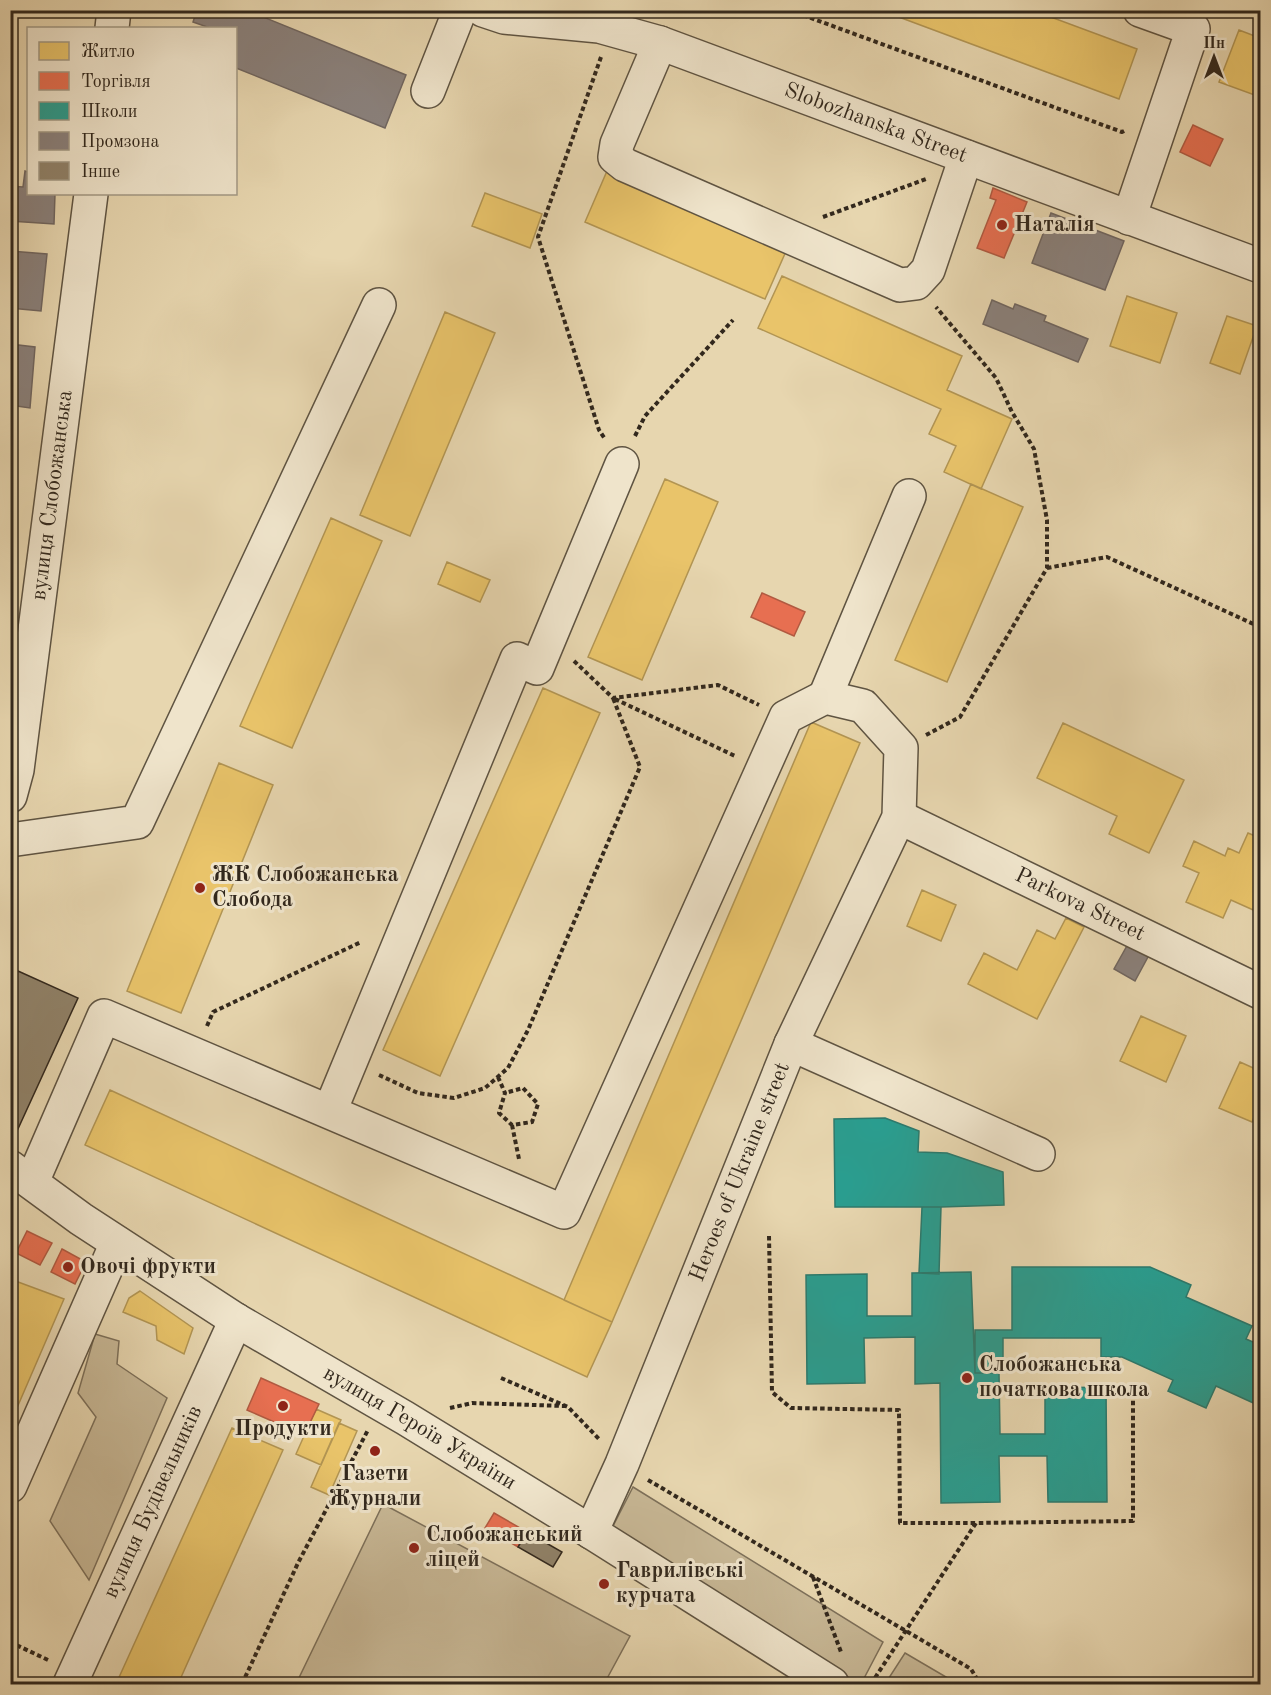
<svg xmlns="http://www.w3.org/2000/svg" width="1271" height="1695" viewBox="0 0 1271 1695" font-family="'Old Standard TT',serif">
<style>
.green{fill:#c8b896;stroke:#7d705a;stroke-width:1.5}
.homes{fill:#e9c46a;stroke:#b29553;stroke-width:1.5}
.shops{fill:#e76f51;stroke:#b15a41;stroke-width:1.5}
.schools{fill:#2a9d8f;stroke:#2c7a6d;stroke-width:1.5}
.industry{fill:#8a817c;stroke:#706660;stroke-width:1.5}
.building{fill:#908269;stroke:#32281d;stroke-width:1.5}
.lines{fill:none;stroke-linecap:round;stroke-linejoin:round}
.minor-casing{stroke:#5f5442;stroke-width:36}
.path{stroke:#32281d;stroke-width:4;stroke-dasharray:4.5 3;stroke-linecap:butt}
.minor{stroke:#efe4cb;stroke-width:33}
.poi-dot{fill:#8f2418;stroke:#efe4cb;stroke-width:2}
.labels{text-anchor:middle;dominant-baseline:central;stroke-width:6;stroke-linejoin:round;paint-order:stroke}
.street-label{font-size:22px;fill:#32281d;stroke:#efe4cb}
.poi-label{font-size:22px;font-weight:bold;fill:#32281d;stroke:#efe4cb;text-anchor:start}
</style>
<rect width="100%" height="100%" fill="#e7d6af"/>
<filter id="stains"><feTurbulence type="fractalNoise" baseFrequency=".00333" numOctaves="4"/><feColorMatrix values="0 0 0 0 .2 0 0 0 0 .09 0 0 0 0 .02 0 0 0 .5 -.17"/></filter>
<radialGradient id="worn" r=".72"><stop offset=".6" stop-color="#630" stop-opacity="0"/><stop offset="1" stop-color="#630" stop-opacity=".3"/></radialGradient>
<path class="green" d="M95,1334L119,1341L117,1364L167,1398L89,1580L50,1521L96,1417L78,1393Z
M633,1487L883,1642L861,1684H858L612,1528Z
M383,1504L630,1636L604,1684H296Z
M905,1653L958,1684H885Z"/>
<path class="homes" d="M880,10H1032L1137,49L1119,99Z
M1239,30L1260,38V97L1219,82Z
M607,171L787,249L765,299L585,222Z
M485,193L542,214L530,248L472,226Z
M782,276L962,356L947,390L1012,419L981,489L944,472L956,446L929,434L941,409L758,328Z
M1127,296L1177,313L1160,363L1110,346Z
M445,312L495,333L410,536L360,515Z
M1227,316L1257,326L1240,374L1210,363Z
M665,479L718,502L642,680L588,657Z
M971,484L1023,507L947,682L895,660Z
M331,518L382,541L292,748L240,726Z
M447,562L490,580L480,602L438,584Z
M543,688L600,713L440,1076L383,1050Z
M811,722L860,743L612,1322L564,1300Z
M1063,723L1184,780L1149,853L1109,834L1117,816L1037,778Z
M219,763L273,785L181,1013L127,991Z
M1248,833L1260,838V913L1231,900L1223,918L1186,902L1199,873L1183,866L1194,841L1225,856L1228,848L1239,853Z
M922,890L956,905L941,941L907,926Z
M1066,918L1084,927L1037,1019L968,984L984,953L1017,970L1037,930L1055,939Z
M1141,1016L1186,1036L1166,1082L1120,1061Z
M1240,1062L1260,1071V1103L1252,1122L1219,1108Z
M110,1090L612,1322L587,1377L85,1145Z
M10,1279L64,1299L10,1424Z
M140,1291L193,1328L184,1354L157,1340L156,1326L123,1312L129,1298Z
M316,1409L341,1420L321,1465L296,1454Z
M339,1423L357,1431L329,1495L311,1487Z
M232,1428L283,1450L178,1684H116Z"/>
<path class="shops" d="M1193,125L1223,139L1210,166L1180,152Z
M993,188L1027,202L1004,258L977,248L996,200L990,198Z
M762,593L805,612L794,636L751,617Z
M27,1231L52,1243L40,1265L16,1253Z
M62,1249L86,1262L75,1284L51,1272Z
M261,1378L319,1404L304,1435L247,1410Z
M494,1513L527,1532L518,1547L485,1528Z"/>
<path class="schools" d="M885,1118L919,1131L918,1152L947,1153L1003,1172L1004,1205L941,1207H835L834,1119Z
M922,1207H941L939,1274L919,1273Z
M1012,1267H1150L1191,1285L1186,1297L1252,1326L1246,1339L1260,1345V1406L1216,1386L1206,1408L1168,1391L1173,1380L1122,1357H1101V1338H1003V1373H975V1330H1012Z
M971,1272L975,1373H999L1000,1434H1045V1388L1106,1387L1107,1502H1048L1047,1456H999L1000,1502L941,1503L940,1383L915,1384V1337L864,1338L865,1383L807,1384L806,1275L867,1274V1316H912V1273Z"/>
<path class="industry" d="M197,10H246L406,75L385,128L236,68V28H210L193,22Z
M25,171L28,172V194H55L54,224L10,221V186L23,187Z
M1051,213L1124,241L1105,290L1032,263Z
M10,251L47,254L41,311L10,308Z
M992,300L1013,309L1015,304L1046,316L1044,321L1088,339L1078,362L983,324Z
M10,344L35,347L30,408L10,405Z
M1128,944L1149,955L1135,981L1114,969Z"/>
<path class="building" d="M18,971L78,998L17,1131L10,1128V988Z
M527,1532L562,1552L553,1567L518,1547Z"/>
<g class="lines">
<defs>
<g id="minor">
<path id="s1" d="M483,10L504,17L599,26L660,43L1260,266"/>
<path d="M112,28L114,10"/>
<path d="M660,43L617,144L615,157L625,165L900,285L916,283L928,270L966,157"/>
<path d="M428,91L460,10"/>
<path d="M1129,218L1193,29L1140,10"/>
<path d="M825,697L909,496"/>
<path id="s2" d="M10,796L17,770L91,194"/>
<path id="s3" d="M899,817L1260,992"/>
<path d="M10,840L137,822L379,305"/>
<path d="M791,1044L1038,1154"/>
<path d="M330,1111L517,659L537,668L622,464"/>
<path id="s4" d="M10,1167L81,1219L236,1320L405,1418L591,1532L832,1684"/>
<path d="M32,1182L104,1016L564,1212L786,717L825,697L863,706L901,748L899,817L791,1044L622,1464L591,1532"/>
<path d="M10,1486L117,1243"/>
<path id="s5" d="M70,1684L236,1320"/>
</g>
</defs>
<use href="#minor" class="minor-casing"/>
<path class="path" d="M789,10L1122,132L1126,130
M601,57L538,237L599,430L605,439
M823,217L926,179
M635,436L645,416L733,320
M1047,568L1107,557L1260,627
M574,661L613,698L718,685L759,705
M615,699L735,756
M926,735L960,717L1047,568V520L1034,449L1012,412L996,378L936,307
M207,1026L213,1012L361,942
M379,1075L418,1093L454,1098L485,1088L508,1068L528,1030L640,767L613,698
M498,1077L505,1093L499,1113L512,1125L532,1122L538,1104L523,1088L505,1093
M512,1125L519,1159
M769,1236L772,1392L791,1408L899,1410L900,1523H976
M501,1378L568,1407L599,1439
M450,1408L472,1403L565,1406
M648,1480L971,1669L980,1684
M813,1577L841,1652
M10,1642L48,1660
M242,1684L298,1563L368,1430
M871,1684L976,1523L1133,1521V1383"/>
<use href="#minor" class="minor"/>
</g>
<g class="poi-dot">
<circle cx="1002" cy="225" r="6"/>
<circle cx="200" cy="888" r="6"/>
<circle cx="68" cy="1267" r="6"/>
<circle cx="967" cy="1378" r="6"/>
<circle cx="283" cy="1406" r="6"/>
<circle cx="375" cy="1451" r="6"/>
<circle cx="414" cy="1548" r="6"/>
<circle cx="604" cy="1584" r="6"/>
</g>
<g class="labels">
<g class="street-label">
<text stroke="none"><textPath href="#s1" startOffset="411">Slobozhanska Street</textPath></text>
<text stroke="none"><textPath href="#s2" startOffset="304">вулиця Слобожанська</textPath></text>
<text stroke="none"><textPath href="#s3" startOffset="201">Parkova Street</textPath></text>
<text transform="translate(740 1172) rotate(-68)">Heroes of Ukraine street</text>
<text stroke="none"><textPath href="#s4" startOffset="486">вулиця Героїв України</textPath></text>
<text stroke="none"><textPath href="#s5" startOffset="200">вулиця Будівельників</textPath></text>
</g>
<g class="poi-label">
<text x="1014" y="225">Наталія</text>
<text x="212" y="875">ЖК Слобожанська<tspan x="212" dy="25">Слобода</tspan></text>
<text x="80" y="1267">Овочі фрукти</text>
<text x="979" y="1365">Cлобожанська<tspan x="979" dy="25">початкова школа</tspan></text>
<text x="283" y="1429" text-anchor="middle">Продукти</text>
<text x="375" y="1474" text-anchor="middle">Газети<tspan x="375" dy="25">Журнали</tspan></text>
<text x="426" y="1535">Слобожанський<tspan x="426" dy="25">ліцей</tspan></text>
<text x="616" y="1571">Гаврилівські<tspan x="616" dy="25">курчата</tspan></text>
</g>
</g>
<rect width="1271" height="1695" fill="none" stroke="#e7d6af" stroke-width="36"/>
<rect x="12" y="12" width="1247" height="1671" fill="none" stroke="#32281d" stroke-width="3"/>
<rect x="18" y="18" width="1235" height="1659" fill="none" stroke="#32281d" stroke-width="1.5"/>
<rect x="27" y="27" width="210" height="168" fill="#efe4cb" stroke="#a39985" stroke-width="1.5"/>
<rect x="39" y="42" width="30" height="18" fill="#e9c46a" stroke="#a39985" stroke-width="1.5"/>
<text x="81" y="57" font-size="18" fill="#32281d">Житло</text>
<rect x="39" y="72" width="30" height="18" fill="#e76f51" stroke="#a39985" stroke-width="1.5"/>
<text x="81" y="87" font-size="18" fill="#32281d">Торгівля</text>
<rect x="39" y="102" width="30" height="18" fill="#2a9d8f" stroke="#a39985" stroke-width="1.5"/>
<text x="81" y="117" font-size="18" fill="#32281d">Школи</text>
<rect x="39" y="132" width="30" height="18" fill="#8a817c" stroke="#a39985" stroke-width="1.5"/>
<text x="81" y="147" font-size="18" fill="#32281d">Промзона</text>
<rect x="39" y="162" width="30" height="18" fill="#908269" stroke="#a39985" stroke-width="1.5"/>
<text x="81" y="177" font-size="18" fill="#32281d">Інше</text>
<g transform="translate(1214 57)" stroke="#efe4cb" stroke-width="4.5" paint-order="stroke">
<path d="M0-4.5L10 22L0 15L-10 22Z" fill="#32281d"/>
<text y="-9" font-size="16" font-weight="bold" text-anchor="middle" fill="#32281d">Пн</text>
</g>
<rect width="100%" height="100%" filter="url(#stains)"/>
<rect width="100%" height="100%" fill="url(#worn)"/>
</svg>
